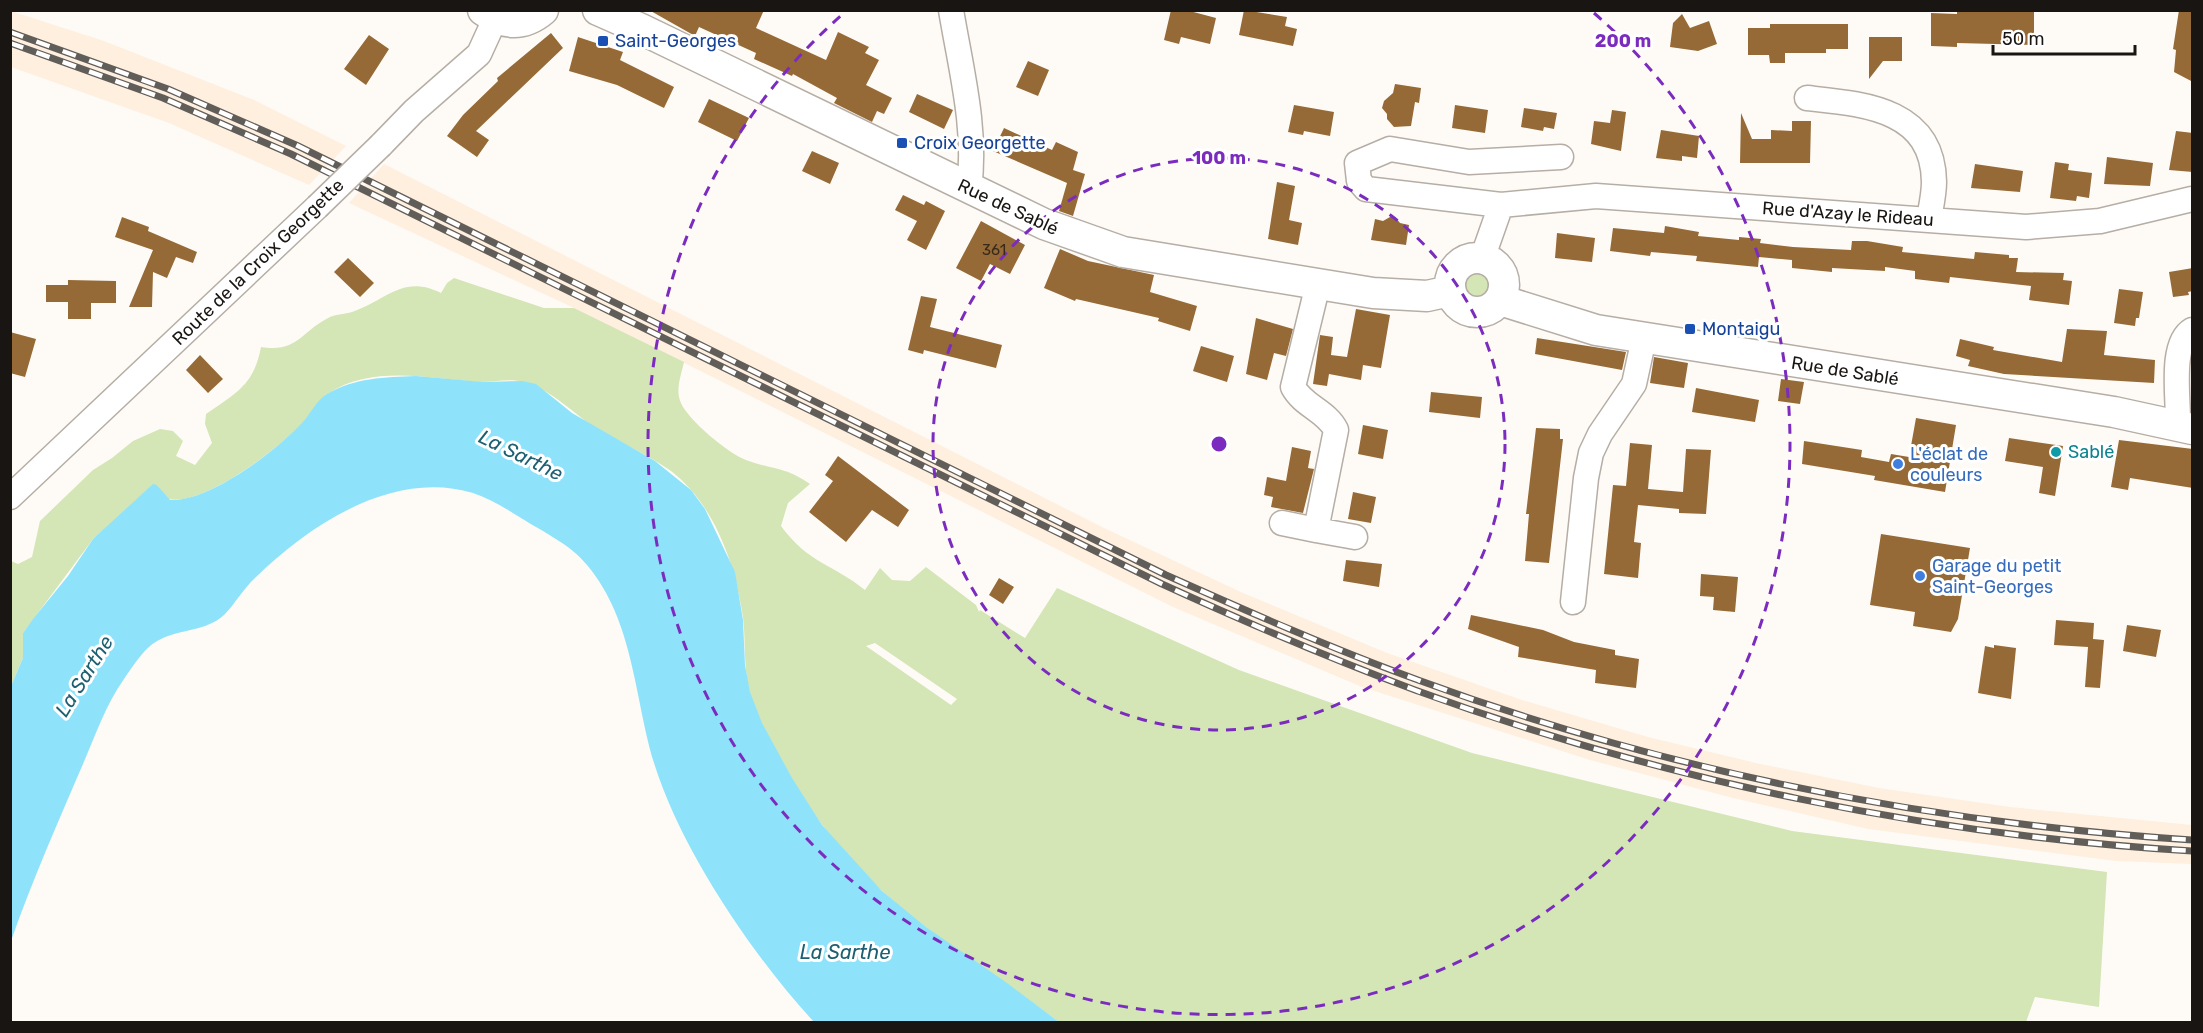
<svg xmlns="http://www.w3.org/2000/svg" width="2203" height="1033" viewBox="0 0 2203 1033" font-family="Rubik,sans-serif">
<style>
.built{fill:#feefdf}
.green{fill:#d4e5b6;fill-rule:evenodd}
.water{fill:#8ee3fb}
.building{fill:#966a36}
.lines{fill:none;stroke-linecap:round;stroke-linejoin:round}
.minor-casing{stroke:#b6aea5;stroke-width:27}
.major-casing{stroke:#b6aea5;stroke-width:33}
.minor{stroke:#fff;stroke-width:24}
.major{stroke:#fff;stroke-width:30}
.rail-casing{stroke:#615e5a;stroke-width:7}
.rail{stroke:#fff;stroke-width:4.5;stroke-dasharray:14;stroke-linecap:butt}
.minor-bridge-casing{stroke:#b6aea5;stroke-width:27;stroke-linecap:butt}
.minor-bridge{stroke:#fff;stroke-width:24}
.ring{fill:none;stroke:#7b2cbf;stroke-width:3;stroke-dasharray:10 8}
.transit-dot{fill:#1a4fb4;stroke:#fff;stroke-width:2}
.culture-dot{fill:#0f9aa8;stroke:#fff;stroke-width:2}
.shop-dot{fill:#3f7fe0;stroke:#fff;stroke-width:2}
.labels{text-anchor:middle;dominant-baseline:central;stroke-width:6;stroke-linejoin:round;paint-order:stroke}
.number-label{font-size:15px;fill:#382a1b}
.transit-label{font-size:18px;fill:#164399;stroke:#fff;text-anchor:start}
.street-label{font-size:18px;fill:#181512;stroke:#fff}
.culture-label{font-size:18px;fill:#0d838f;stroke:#fff;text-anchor:start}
.shop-label{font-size:18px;fill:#366cbe;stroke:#fff;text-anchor:start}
.water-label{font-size:20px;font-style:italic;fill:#1c6071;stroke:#fff}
.centre{fill:#7b2cbf;stroke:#fff;stroke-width:3}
.ring-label{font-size:18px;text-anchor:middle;font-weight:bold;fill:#7b2cbf;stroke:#fff;stroke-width:6;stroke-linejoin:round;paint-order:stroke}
</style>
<rect width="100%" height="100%" fill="#fefbf7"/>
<path class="built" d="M11,11L104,41L254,100L346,146L309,185L169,123L11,67Z
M384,164L1104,528L1243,593L1387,653L1522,700L1648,737L1756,763L1879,788L2010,807L2192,825V864L2116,861L1868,829L1733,798L1590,760L1362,687L1173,607L574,308L349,203Z"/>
<path class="green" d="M1463 284a14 14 0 1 1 28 0a14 14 0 1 1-28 0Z
M454,278L544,308H574L684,362C681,376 675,390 681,403C688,420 729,454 746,460C773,470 784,466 810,484L788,503L781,526C809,564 833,564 865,590L880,568L892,580L910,581L926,567L976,605L979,612L980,610L1025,638L1057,588L1239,670L1472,753L1792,831L2107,872L2099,1007L2035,997L2026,1022H1059C977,960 880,908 820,822C793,782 764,739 750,693C743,668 746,642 743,617C735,564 715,505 671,471C648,455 623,444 599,430C574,415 553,390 524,382C511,378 493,382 479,382C432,379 373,364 329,393C318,400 312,412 304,422C280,447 204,507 168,499L157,485L93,539L23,633V658L11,686V561L18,564L32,557L40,521L93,470L112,458L133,441L160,429L173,431L183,441L176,456L195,465L212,443L205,424L206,414C236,393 254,385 261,347C298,353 301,331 330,317C337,314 345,314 352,312C387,300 403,274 441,293L447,283ZM875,643L957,699L951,705L866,646Z"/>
<path class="water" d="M416,376L483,382L522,381L536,384L572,413L655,461L691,490L705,509L735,572L743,620L745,665L750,692L762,723L792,778L822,825L882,891L926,927L1007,983L1059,1022H814C753,956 681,850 654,763C634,697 634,621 587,565C570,544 543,532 521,518C505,508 490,499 473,493C393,469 309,525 255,578C243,589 235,604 224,615C207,631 181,629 161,639C145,646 134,665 124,679C106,704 95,736 83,764C58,822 32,881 11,941V686L23,658V633L33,619L68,576L93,539L153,484L157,485L170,500C210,502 277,450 303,422C311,413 316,401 327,394C354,378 385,377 416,376Z"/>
<path class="building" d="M649,10H764L756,28L826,60L838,32L869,47L865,53L879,60L866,85L892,98L884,114L877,111L872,122L834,103L837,98L793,74L792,76L754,59L756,53L699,27L695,36Z
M1171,10H1186L1216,18L1210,44L1181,37L1179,44L1164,40Z
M1244,10L1287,17L1285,26L1297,29L1293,46L1239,35Z
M1957,10H2034V45L1957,43V47L1931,46V13L1957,14Z
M2179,10H2193V82L2174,72L2176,50L2173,49Z
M1682,14L1690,28L1709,21L1717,44L1698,51L1670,47L1673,23Z
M1770,24H1848V49H1826V53H1785V63H1770L1769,55H1748V28H1770Z
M551,33L563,48L476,131L489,140L477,157L447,136L463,115L498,81L497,78Z
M369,35L389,49L366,85L344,69Z
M578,37L623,52L620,60L674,87L664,108L617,85L569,71Z
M1869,37H1902V61H1883L1869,79Z
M1028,61L1049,70L1038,96L1016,87Z
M1395,84L1421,88L1419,103L1415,102L1411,126L1394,127L1387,119V114L1382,108L1384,101L1393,93Z
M917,94L953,110L944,129L909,112Z
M709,99L749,118L737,141L698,122Z
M1294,105L1334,112L1330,136L1304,131L1303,135L1288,132Z
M1455,105L1488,110L1485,133L1452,128Z
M1524,108L1557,113L1554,129L1544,127L1543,131L1521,127Z
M1612,110L1626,112L1621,151L1591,144L1594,121L1610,123Z
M1741,113L1752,139H1771V130L1792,131V121H1811L1810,163H1740Z
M1004,128L1052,150L1056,142L1078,152L1073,170L1085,174L1073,216L1059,211L1067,183L993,151Z
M1661,130L1699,136L1697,158L1682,156V161L1656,158Z
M2176,131L2193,133V172L2169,170Z
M812,151L839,163L830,184L802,171Z
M2107,157L2153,163L2150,186L2104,184Z
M2055,162L2069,164L2068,170L2092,173L2089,198L2077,196L2076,201L2050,198Z
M1975,164L2023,171L2020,192L1971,188Z
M1277,182L1295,186L1289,220L1302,223L1298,245L1268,239Z
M903,195L924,205L926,201L945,211L926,250L907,240L917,221L895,210Z
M122,217L149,227L148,231L197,252L193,263L176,257L167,278L153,272L152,307H129L153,250L115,237Z
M1390,217H1395L1400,223L1409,225L1406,245L1371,240L1375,219L1383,221Z
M981,221L1025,245L1010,274L990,264L981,281L956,268Z
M1665,226L1699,232L1698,236L1739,240V237L1761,239L1760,243L1793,247L1851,250L1852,241H1867L1903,247L1902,252L1974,259L1975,252L2009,255V258H2018L2016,272L2064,273L2063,280L2072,281L2069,305L2029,300L2031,286L1950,277L1949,283L1915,279V271L1885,267V271L1832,268V272L1792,268V260L1759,257L1758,267L1696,261L1697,256L1651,252L1650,256L1610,251L1613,228L1664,233Z
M1557,233L1595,238L1592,262L1555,258Z
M1060,249L1088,261L1154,275L1150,292L1197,306L1190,331L1158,321L1159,318L1076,299L1075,301L1044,288Z
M348,258L374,283L360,297L334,272Z
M2193,268V291L2188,292L2189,295L2173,297L2169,272Z
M68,280L116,281V303H91V319H68V302H46V285H68Z
M2119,289L2143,292L2139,318H2136L2135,326L2114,323Z
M921,296L937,299L930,327L1002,345L996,368L924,350L923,354L908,350Z
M1356,309L1390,315L1381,368L1363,365L1361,380L1329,374L1327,386L1313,384L1320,335L1333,337L1331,355L1347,357Z
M1256,318L1293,329L1286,356L1274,353L1267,380L1246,374Z
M2067,329L2107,331L2104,355L2155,360L2154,383L2004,374L1968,366L1970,360L1956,356L1960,339L1994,347L1993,350L2062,362Z
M10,332L36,339L25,377L10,373Z
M1537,338L1626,352L1622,370L1535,354Z
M1201,346L1234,356L1227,382L1193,371Z
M200,355L223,379L208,393L186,370Z
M1654,357L1688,363L1684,388L1650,383Z
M1781,379L1804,382L1800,404L1778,401Z
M1696,388L1759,400L1755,422L1692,412Z
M1431,392L1482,397L1480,418L1429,412Z
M1916,418L1956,425L1945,492L1874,480L1875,476L1802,464L1804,441L1862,450L1861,457L1889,462L1891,454L1909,457Z
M1363,425L1388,430L1383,459L1358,454Z
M1536,428L1560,429V439H1563L1549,563L1525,561L1529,514H1526Z
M2009,438L2063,446L2055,496L2039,493L2043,467L2005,461Z
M2119,440L2193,449V488L2130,478L2128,490L2111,487Z
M1630,443L1652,445L1648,489L1683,492L1686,449L1711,450L1706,514L1679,513V509L1638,505L1634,542L1641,543L1638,578L1604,574L1613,485L1626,486Z
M1292,447L1311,451L1308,468L1314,469L1303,513L1271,507L1273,497L1264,495L1267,477L1286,481Z
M838,456L909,510L898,527L872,510L846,542L809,512L833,481L825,475Z
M1353,492L1376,497L1371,523L1348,519Z
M1881,534L1970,548L1958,619L1951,632L1913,626L1915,612L1870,605Z
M1346,560L1382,564L1379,587L1343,581Z
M1701,574L1738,577L1735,612L1713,610L1714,597L1700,596Z
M999,578L1014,587L1003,604L989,595Z
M1471,615L1543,630L1574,642L1615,650V655L1639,659L1636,688L1595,683L1596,670L1518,657L1519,647L1468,629Z
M2056,620L2094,623L2093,639L2104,640L2100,688L2085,687L2088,647L2054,645Z
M2127,625L2161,630L2156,657L2123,651Z
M1994,645L2016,648L2011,699L1978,693L1985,646L1994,648Z"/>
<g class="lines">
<defs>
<path id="minor" d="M951,10C961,70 977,129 969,189
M1807,98C1862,104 1933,108 1934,182C1934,194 1931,207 1929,219
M381,145L414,111L479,54L495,19
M1501,205L1366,189L1359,181L1357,163L1390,149L1469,162L1561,157
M1482,259L1501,205L1596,196L2026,227L2100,221L2192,199
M1318,284L1293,387C1303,406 1327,411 1336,430L1316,530L1355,537
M2178,426C2179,400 2169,344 2192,330
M10,497L317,207
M1282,523L1316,530
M1573,602L1586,478L1591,453L1600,434L1634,384L1644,338"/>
<path id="major" d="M483,10C503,25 523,27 543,10
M598,10L641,29L1044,224L1123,252L1373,293L1427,296L1450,291
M1450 285a27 27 0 1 1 54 0a27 27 0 1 1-54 0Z
M1500,300L1596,330L2114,412L2192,429"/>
</defs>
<use href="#minor" class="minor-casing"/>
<use href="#major" class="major-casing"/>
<use href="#minor" class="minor"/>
<use href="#major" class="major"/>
<defs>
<path id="rail" d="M10,32L168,89L296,145L1166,575C1249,612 1333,649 1418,680C1666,771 1929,823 2192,840
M10,43L163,98L291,154L1162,584C1245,622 1329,658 1415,690C1663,781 1929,835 2192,851"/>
</defs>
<use href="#rail" class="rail-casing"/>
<use href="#rail" class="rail"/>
<defs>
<path id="minor-bridge" d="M317,207L381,145"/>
</defs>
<use href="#minor-bridge" class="minor-bridge-casing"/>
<use href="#minor-bridge" class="minor-bridge"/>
</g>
<g class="ring">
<circle cx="1219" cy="444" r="286"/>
<path d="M1594 13A571 571 0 1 1 844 13"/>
</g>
<g class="transit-dot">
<rect x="597" y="35" width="12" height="12" rx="3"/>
<rect x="896" y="137" width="12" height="12" rx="3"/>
<rect x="1684" y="323" width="12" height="12" rx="3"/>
</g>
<circle class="culture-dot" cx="2056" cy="452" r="6"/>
<g class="shop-dot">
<circle cx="1898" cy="464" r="6"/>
<circle cx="1920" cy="576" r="6"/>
</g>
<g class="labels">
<g class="number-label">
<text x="994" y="250">361</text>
</g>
<g class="transit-label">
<text x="615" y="41">Saint-Georges</text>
<text x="914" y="143">Croix Georgette</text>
<text x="1702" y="329">Montaigu</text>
</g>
<g class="street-label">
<text transform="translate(1008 207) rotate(25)">Rue de Sablé</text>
<text transform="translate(1848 214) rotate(4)">Rue d'Azay le Rideau</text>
<text transform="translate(258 262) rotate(-44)">Route de la Croix Georgette</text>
<text transform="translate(1845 371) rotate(9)">Rue de Sablé</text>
</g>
<g class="culture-label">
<text x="2068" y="452">Sablé</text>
</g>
<g class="shop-label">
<text x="1910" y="454">L'éclat de<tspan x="1910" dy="21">couleurs</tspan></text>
<text x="1932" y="566">Garage du petit<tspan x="1932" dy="21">Saint-Georges</tspan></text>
</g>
<g class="water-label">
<text transform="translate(521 455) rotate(26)">La Sarthe</text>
<text transform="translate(84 676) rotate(-58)">La Sarthe</text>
<text x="845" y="952">La Sarthe</text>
</g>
</g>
<circle cx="1219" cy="444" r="9" class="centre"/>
<g class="ring-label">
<text x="1623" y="47">200 m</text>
<text x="1219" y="164">100 m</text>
</g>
<rect width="2203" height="1033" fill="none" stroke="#181512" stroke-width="24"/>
<path d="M1993 45v9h142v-9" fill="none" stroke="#181512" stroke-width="3"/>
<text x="2002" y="45" font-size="18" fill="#181512" stroke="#ffffff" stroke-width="4.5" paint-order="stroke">50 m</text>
</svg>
